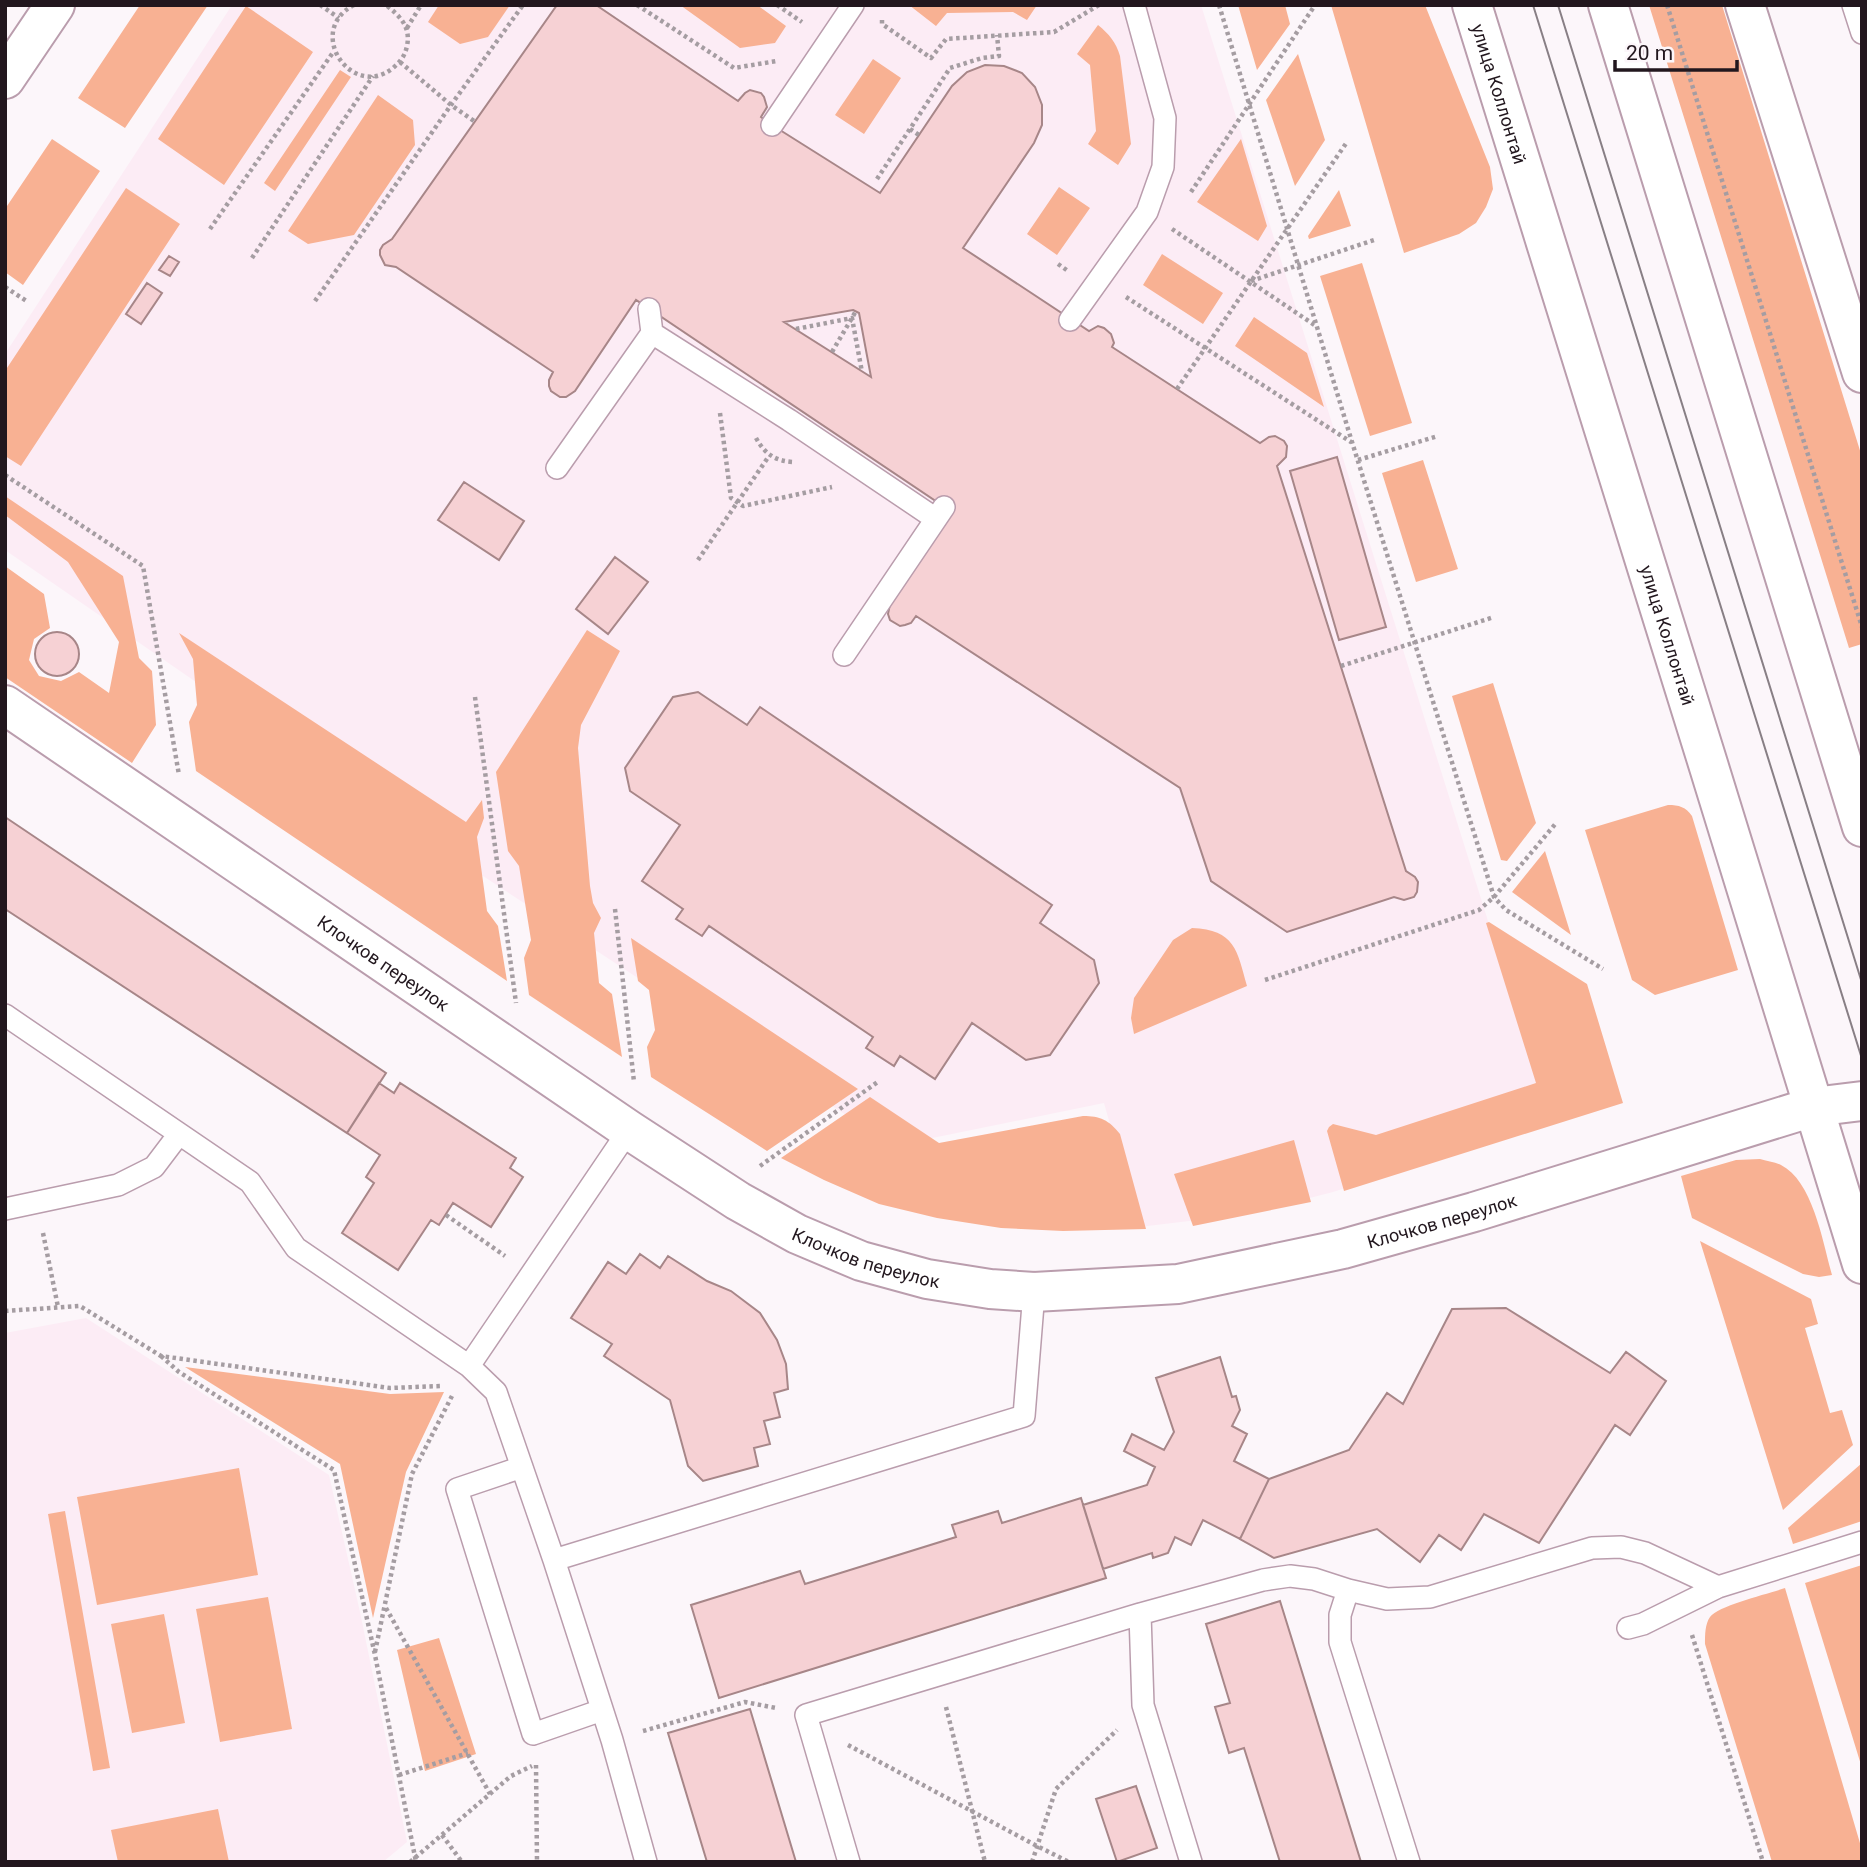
<svg xmlns="http://www.w3.org/2000/svg" width="1867" height="1867" viewBox="0 0 1867 1867" font-family="Roboto,sans-serif">
<style>
.built{fill:#fcecf5}
.green{fill:#f8b193}
.building{fill:#f6d1d4;stroke:#a78688;stroke-width:2;fill-rule:evenodd}
.lines{fill:none;stroke-linecap:round;stroke-linejoin:round}
.service-casing{stroke:#ba9dad;stroke-width:24}
.minor-casing{stroke:#ba9dad;stroke-width:42}
.tertiary-casing{stroke:#ba9dad;stroke-width:42}
.secondary-casing{stroke:#ba9dad;stroke-width:42}
.path{stroke:#a59da2;stroke-width:4.5;stroke-dasharray:3.5 3.5;stroke-linecap:butt}
.service{stroke:#fff;stroke-width:21}
.minor{stroke:#fff;stroke-width:38}
.tertiary{stroke:#fff;stroke-width:38}
.secondary{stroke:#fff;stroke-width:38}
.tram{stroke:#887f85;stroke-width:2}
.labels{text-anchor:middle;dominant-baseline:central;stroke-width:5;stroke-linejoin:round;paint-order:stroke}
.street-label{font-size:18px;fill:#22171e;stroke:#fcf6fa}
</style>
<rect width="100%" height="100%" fill="#fcf6fa"/>
<path class="built" d="M232,5H1201L1551,1122L1333,1192L1248,1214L1139,1227L1104,1103L893,1146L351,789L5,550V354Z
M86,1318L329,1475L360,1612L407,1842L383,1862H5V1333Z"/>
<path class="green" d="M140,5H208L125,128L78,98Z
M439,5H510L488,37L460,44L428,22Z
M680,5H757L786,26L775,43L740,48Z
M909,5H1037L1027,20L1013,12L947,13L936,26Z
M1238,5H1285L1290,24L1257,70Z
M1331,5H1425L1490,167L1493,189L1486,207L1476,223L1459,234L1404,253Z
M1649,5H1722L1862,457V644L1849,648Z
M246,6L313,52L224,185L158,139Z
M1098,25C1109,34 1116,42 1120,56L1131,144L1118,165L1088,144L1096,131L1090,65L1077,54Z
M1298,54L1325,140L1295,186L1266,100Z
M873,59L901,78L864,134L835,115Z
M340,70L351,77L275,191L264,183Z
M378,95L413,120L415,145L354,235L308,244L288,231Z
M52,139L100,171L23,285L5,272V209Z
M1241,139L1267,226L1258,241L1197,202Z
M1059,187L1090,208L1057,255L1027,234Z
M126,188L180,224L21,466L5,456V371Z
M1339,190L1351,226L1309,239L1308,236Z
M1162,254L1223,293L1203,324L1143,285Z
M1362,263L1412,423L1370,436L1320,276Z
M1254,317L1307,353L1324,407L1235,346Z
M1423,460L1458,569L1416,582L1382,473Z
M5,496L123,576L139,658L152,671L156,725L132,763L5,677V566L44,594L50,628L34,639L29,660L39,676L61,681L79,672L109,693L119,642L68,562L5,515Z
M587,630L620,651L581,725L578,748L590,886L593,903L601,918L594,933L599,983L612,994L622,1057L529,995L524,958L531,940L519,866L508,851L496,772Z
M179,633L466,822L482,800L484,818L477,837L487,911L498,926L507,981L196,771L189,722L197,705L193,659Z
M1493,683L1536,823L1507,861L1501,860L1452,696Z
M1668,805C1679,805 1686,807 1692,816L1738,970L1655,995L1632,980L1585,830Z
M1545,851L1571,935L1512,892Z
M1489,922L1587,984L1623,1103L1344,1191L1327,1131L1329,1127L1333,1124L1376,1135L1536,1083L1486,923Z
M1192,928C1235,930 1237,950 1247,986L1134,1034L1131,1018L1134,998L1173,940Z
M631,938L858,1089L767,1151L651,1077L647,1047L655,1030L649,990L638,981Z
M870,1097L939,1143L1083,1116C1100,1116 1109,1120 1120,1134L1146,1229L1063,1231L1001,1228L937,1218L879,1204L824,1180L781,1158Z
M1294,1140L1311,1202L1193,1226L1174,1174Z
M1760,1159C1766,1161 1775,1162 1781,1165C1813,1181 1823,1243 1832,1275L1819,1277L1803,1274L1692,1218L1681,1176L1736,1160Z
M1700,1241L1811,1299L1818,1324L1805,1328L1830,1413L1842,1410L1853,1445L1783,1510Z
M185,1367L390,1394L444,1392L406,1472L373,1618L340,1464Z
M1862,1463V1521L1793,1544L1788,1528Z
M239,1468L258,1575L97,1605L77,1497Z
M65,1511L110,1768L93,1771L48,1514Z
M1862,1565V1768L1805,1583Z
M1785,1588L1862,1850V1862H1772L1705,1644C1705,1635 1705,1624 1710,1617C1719,1605 1768,1594 1785,1588Z
M268,1597L292,1729L220,1742L196,1609Z
M164,1614L185,1723L132,1733L111,1624Z
M439,1638L476,1754L425,1771L397,1650Z
M218,1809L229,1862H118L111,1830Z"/>
<path class="building" d="M557,5H596L738,101L745,93L750,90L761,93L764,97L767,107L761,117L772,125L880,193L952,86L967,72L985,65L1004,66L1022,73L1035,87L1042,105V125L1034,143L963,248L1089,331L1098,326L1104,328L1111,334L1114,343L1112,347L1260,443L1269,437L1275,436L1284,441L1287,446L1286,457L1277,466L1406,871L1415,877L1418,882L1417,892L1414,897L1404,900L1394,897L1287,932L1211,881L1180,788L916,616L911,623L905,625L900,626L890,620L888,614L890,604L952,512L636,300L575,391L566,397H560L551,391L549,386V380L553,372L396,267L385,265L380,255V250L383,245L392,239ZM853,310L859,313L871,377L784,322Z
M169,256L179,262L170,276L159,270Z
M147,283L162,293L141,324L126,314Z
M1337,457L1386,627L1339,640L1290,471Z
M464,482L524,521L499,560L438,520Z
M615,557L648,582L608,634L576,609Z
M35 654a22 22 0 1 1 44 0a22 22 0 1 1-44 0Z
M698,692L747,725L760,707L1052,905L1040,923L1094,960L1099,983L1050,1055L1026,1060L972,1023L935,1079L900,1056L894,1066L866,1048L873,1037L709,926L702,936L676,919L683,909L642,881L680,825L630,791L625,768L673,697Z
M5,817L386,1073L347,1133L5,909Z
M379,1083L394,1093L400,1083L516,1158L510,1168L523,1177L491,1227L453,1203L439,1225L431,1220L398,1270L342,1233L374,1183L366,1177L380,1155L347,1133Z
M640,1254L660,1268L668,1256L707,1281L731,1291L760,1313L777,1340L786,1364L788,1389L774,1393L780,1417L764,1421L770,1444L754,1448L758,1466L703,1481L688,1466L670,1400L604,1356L612,1344L571,1318L608,1262L626,1274Z
M1506,1308L1610,1373L1626,1352L1666,1381L1630,1435L1615,1425L1539,1543L1484,1514L1461,1550L1439,1535L1420,1562L1377,1529L1274,1558L1240,1539L1269,1479L1349,1450L1387,1393L1403,1404L1452,1309Z
M1220,1357L1232,1397L1236,1396L1240,1410L1232,1426L1247,1434L1234,1461L1269,1479L1240,1539L1203,1520L1191,1545L1175,1537L1168,1553L1153,1558L1152,1553L1103,1569L1083,1505L1147,1485L1155,1467L1124,1451L1132,1434L1164,1450L1174,1432L1156,1378Z
M1081,1498L1106,1578L719,1698L691,1605L800,1571L805,1584L956,1537L952,1525L998,1511L1002,1523Z
M1280,1601L1361,1862H1280L1244,1748L1229,1753L1215,1707L1230,1703L1206,1624Z
M750,1709L796,1862H707L668,1733Z
M1136,1786L1157,1848L1117,1862L1096,1799Z"/>
<g class="lines">
<defs>
<path id="service" d="M1853,5L1862,33
M772,125L853,5
M1070,320L1147,212L1163,167L1165,118L1134,5
M652,333L789,420L936,519
M557,468L652,333L649,309
M844,655L944,507
M5,1015L250,1182L296,1248L469,1366L629,1130
M5,1209L118,1185L154,1167L179,1134
M469,1366L496,1392L554,1560L612,1740L646,1862
M522,1467L457,1489L533,1734L602,1710
M554,1560L1024,1416L1034,1292
M1140,1614L1143,1705L1191,1862
M1628,1628L1643,1624L1718,1587
M849,1862L806,1715L1140,1614L1263,1580L1290,1576L1314,1579L1348,1590
M1409,1862L1340,1642V1615L1348,1590L1387,1599L1430,1597L1592,1548L1621,1547L1645,1553L1718,1587L1862,1542"/>
<g id="minor">
<path d="M1745,5L1862,373"/>
<path id="s1" d="M5,705L629,1130L738,1201L797,1234L861,1261L927,1279L990,1289L1034,1292L1178,1284L1343,1249L1474,1212L1813,1107L1862,1101"/>
</g>
<path id="tertiary" d="M5,79L55,5"/>
<g id="secondary">
<path id="s2" d="M1472,5L1709,767L1862,1264"/>
<path d="M1608,5L1862,827"/>
</g>
</defs>
<use href="#service" class="service-casing"/>
<use href="#minor" class="minor-casing"/>
<use href="#tertiary" class="tertiary-casing"/>
<use href="#secondary" class="secondary-casing"/>
<path class="path" d="M320,5L339,18
M354,5C304,31 352,101 393,68C400,62 405,56 407,46C411,27 400,16 386,5
M637,5L734,68L777,61
M777,5L802,22
M1219,5L1352,442L1494,897L1506,910L1603,969
M1667,5L1862,627
M882,20V24L931,58L946,39L1054,32L1099,5
M407,28L421,5
M400,62L451,105L474,121
M910,129L919,135
M877,179L950,68L982,58L999,56L997,35
M1191,192L1315,5
M210,229L334,51
M1172,229L1316,326
M252,258L373,76
M1058,264L1068,271
M1251,281L1377,239
M5,287L28,302
M1126,297L1351,442
M315,301L451,105L523,5
M796,329L852,318L862,372
M832,352L856,311
M1177,389L1347,142
M720,413L731,498L743,506L832,487
M756,438C765,454 775,461 793,462
M1358,460L1438,436
M5,475L143,566L179,775
M698,560L769,456
M1341,666L1494,617
M475,697L516,1003
M615,909L634,1082
M1265,980L1479,910L1494,897L1557,822
M760,1166L879,1081
M446,1215L505,1256
M43,1233L58,1307
M5,1311L80,1306L161,1356L390,1388L440,1386
M161,1356L179,1372L334,1470L375,1655L416,1862
M386,1608L490,1794
M1692,1635L1763,1862
M375,1652L412,1474L453,1394
M946,1707L985,1862
M643,1731L745,1702L776,1708
M848,1745L1037,1846L1069,1862
M536,1765L537,1862
M399,1775L468,1753
M442,1835L462,1862
M410,1862L511,1776L532,1766
M1032,1862L1056,1789L1117,1730"/>
<use href="#service" class="service"/>
<use href="#minor" class="minor"/>
<use href="#tertiary" class="tertiary"/>
<use href="#secondary" class="secondary"/>
<path class="tram" d="M1533,5L1862,1059
M1558,5L1862,983"/>
</g>
<g class="labels">
<g class="street-label">
<text stroke="none"><textPath href="#s2" startOffset="93">улица Коллонтай</textPath></text>
<text stroke="none"><textPath href="#s2" startOffset="660">улица Коллонтай</textPath></text>
<text stroke="none"><textPath href="#s1" startOffset="458">Клочков переулок</textPath></text>
<text stroke="none"><textPath href="#s1" startOffset="1614">Клочков переулок</textPath></text>
<text stroke="none"><textPath href="#s1" startOffset="1026">Клочков переулок</textPath></text>
</g>
</g>
<rect width="1867" height="1867" fill="none" stroke="#22171e" stroke-width="14"/>
<path d="M1615 60v10h122v-10" fill="none" stroke="#22171e" stroke-width="3.5"/>
<text x="1626" y="60" font-size="21" fill="#22171e" stroke="#fcf6fa" stroke-width="5" paint-order="stroke">20 m</text>
</svg>
